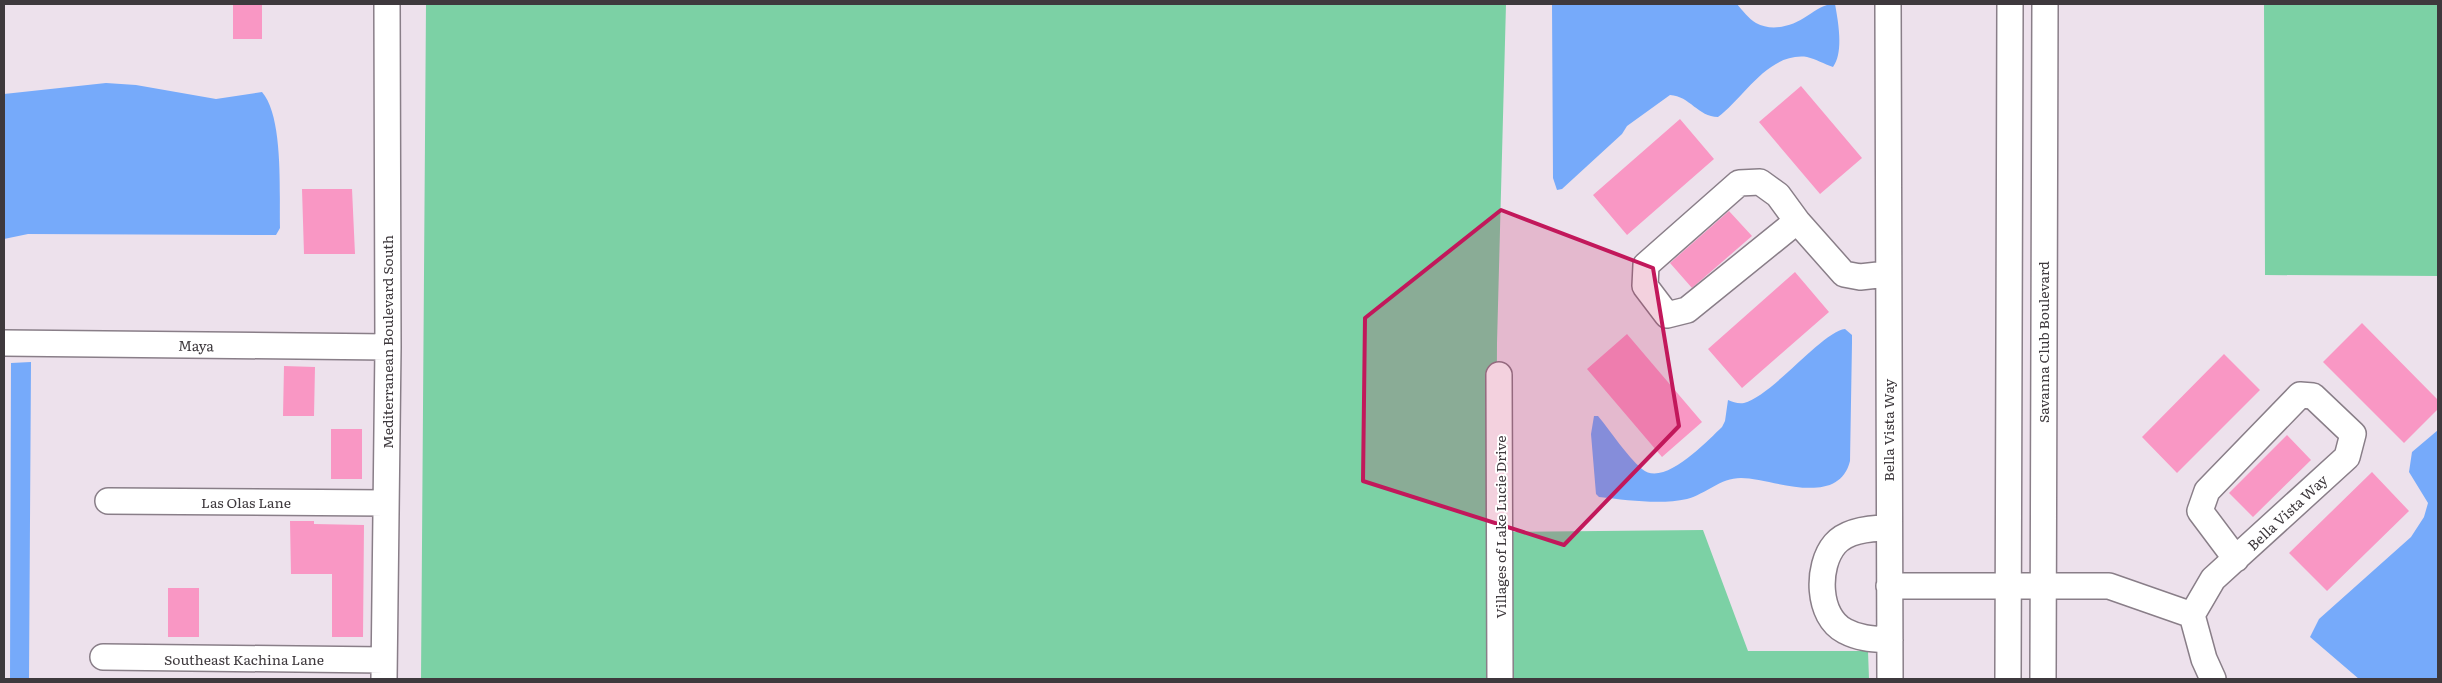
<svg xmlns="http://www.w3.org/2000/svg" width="2442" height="683" viewBox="0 0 2442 683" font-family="Literata,serif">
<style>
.green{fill:#7cd1a5}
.water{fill:#76aafa}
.building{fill:#f997c4}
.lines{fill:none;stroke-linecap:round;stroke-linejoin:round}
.minor-casing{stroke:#897e88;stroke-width:28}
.minor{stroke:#fff;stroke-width:25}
.marked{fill:#c2185b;fill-opacity:0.2;stroke:#c2185b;stroke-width:4;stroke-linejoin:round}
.labels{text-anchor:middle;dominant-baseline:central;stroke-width:4;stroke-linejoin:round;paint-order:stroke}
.street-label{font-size:14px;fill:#3e393d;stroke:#fff}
</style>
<rect width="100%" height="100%" fill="#ede1ec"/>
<path class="green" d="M426,4H1506L1497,343L1496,532L1703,530L1748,651H1868L1869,679H421Z
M2264,4H2438V276L2265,275Z"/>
<path class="water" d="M1552,4H1737C1742,10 1749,19 1756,23C1772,32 1793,26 1807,16C1817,10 1823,4 1835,4C1838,21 1844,52 1833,67C1824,64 1816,59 1807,57C1768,52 1744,98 1718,117C1698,117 1690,96 1670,95L1627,126L1622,134L1562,189L1557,190L1553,178Z
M106,83L136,85L216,99L262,92C284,117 279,194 280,228L276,235L28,234L4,239V94Z
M1845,329L1852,335V343L1850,461C1838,509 1771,478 1741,478C1720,478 1706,494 1687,499C1660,505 1627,500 1599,497L1596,494L1591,434L1594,416H1598C1612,433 1626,455 1642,469C1664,488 1707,441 1722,427L1725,421L1728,400C1733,402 1738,404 1744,403C1773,395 1823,331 1845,329Z
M31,362L29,679H10L11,363Z
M2438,430V679H2359L2310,637L2319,619L2411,537L2424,517L2428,503L2409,472L2412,452Z"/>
<path class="building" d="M233,4H262V39H233Z
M1801,86L1862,158L1820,194L1759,122Z
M1680,119L1714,159L1627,235L1593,195Z
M302,189H352L355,254H304Z
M1729,211L1752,236L1692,288L1670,263Z
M1795,272L1829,312L1742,388L1708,349Z
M2362,323L2438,400V409L2404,443L2323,362Z
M1627,334L1702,422L1662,457L1587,369Z
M2224,354L2260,390L2177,473L2142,437Z
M284,366L315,367L314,416H283Z
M331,429H362V479H331Z
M2287,435L2311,460L2253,517L2229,493Z
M2372,472L2409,511L2327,591L2289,553Z
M290,521H314V524L364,525L363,637H332V574H291Z
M168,588H199V637H168Z"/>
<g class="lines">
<defs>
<path id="minor" d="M1888,4L1890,679
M1760,182L1778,195L1797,221L1687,310L1667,315L1645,286L1646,265L1739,183Z
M1797,221L1844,274L1860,277L1887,274
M4,343L388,347
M1499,375L1500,679
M108,501L385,503
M1889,528C1872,528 1847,530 1835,544C1816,566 1817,617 1845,631C1860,639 1874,639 1890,640
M1889,586H2109L2192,615
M103,657L384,660
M384,679L388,347L387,4
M2008,679L2010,4
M2043,679L2045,4
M2213,679L2204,659L2192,615L2213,579L2347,457L2353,434L2313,396L2300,395L2207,491L2200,511L2236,559"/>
</defs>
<use href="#minor" class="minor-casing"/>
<use href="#minor" class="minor"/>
</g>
<path class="marked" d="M1501,210L1653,268L1679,426L1564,545L1363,481L1365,318Z"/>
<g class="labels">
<g class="street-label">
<text transform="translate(387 342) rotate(-90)">Mediterranean Boulevard South</text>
<text transform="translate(2043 342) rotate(-90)">Savanna Club Boulevard</text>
<text transform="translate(196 345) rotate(1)">Maya</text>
<text transform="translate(1888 430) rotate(-90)">Bella Vista Way</text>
<text x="246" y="502">Las Olas Lane</text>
<text transform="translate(2287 512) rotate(-43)">Bella Vista Way</text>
<text transform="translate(1500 527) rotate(-90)">Villages of Lake Lucie Drive</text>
<text x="244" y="659">Southeast Kachina Lane</text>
</g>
</g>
<rect width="2442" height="683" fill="none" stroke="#3e393d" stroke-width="10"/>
</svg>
